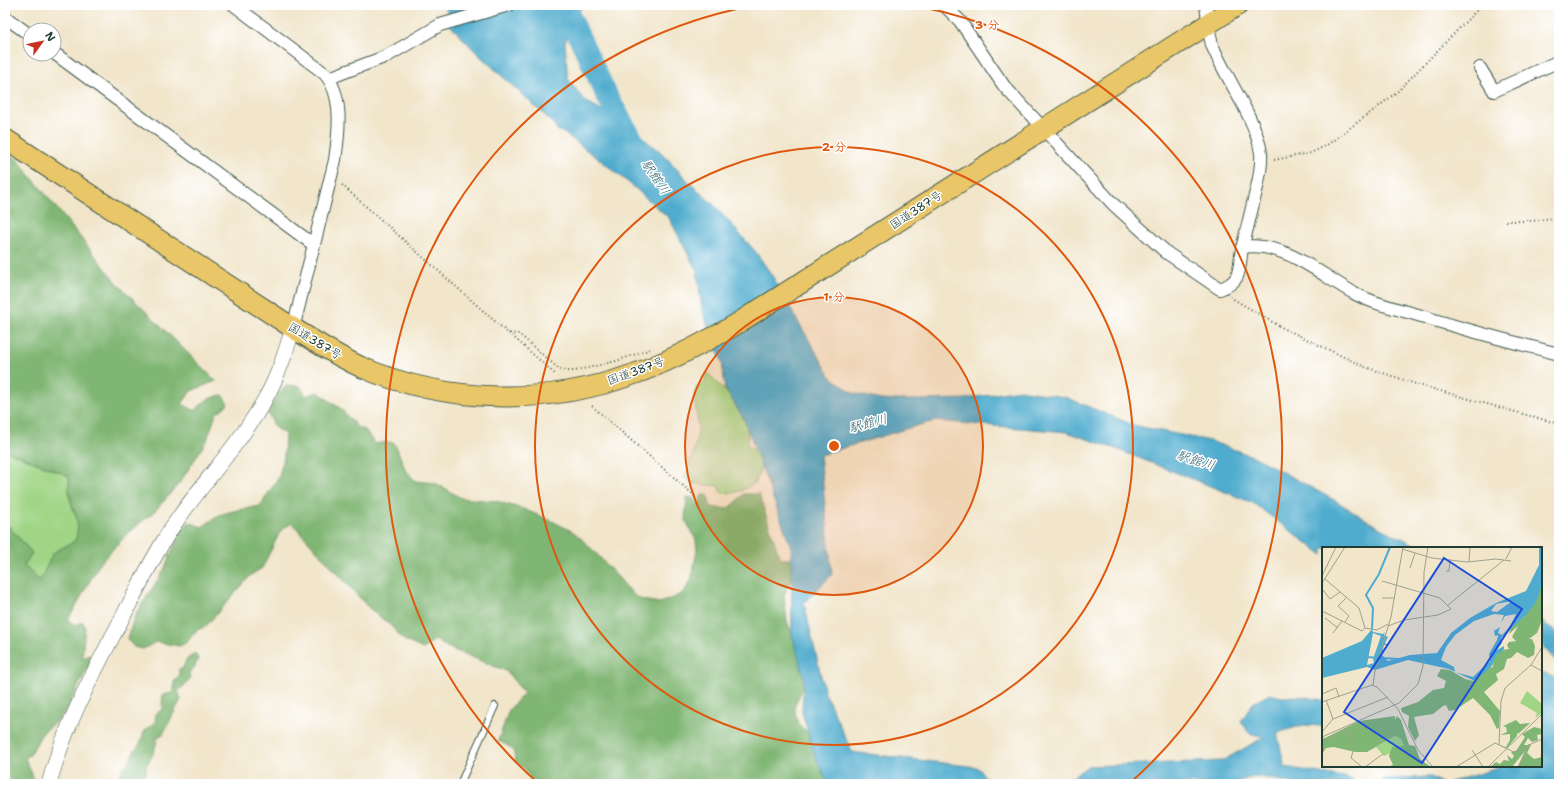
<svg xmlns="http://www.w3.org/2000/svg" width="1564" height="789" viewBox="0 0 1564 789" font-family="'Shantell Sans','Klee One',sans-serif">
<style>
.green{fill:#a0d586;stroke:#60895d}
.forest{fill:#80b673;stroke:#507a54}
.water{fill:#4facce;stroke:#377481}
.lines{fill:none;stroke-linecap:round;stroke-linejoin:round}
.river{stroke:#4facce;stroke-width:22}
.service-casing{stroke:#3e564a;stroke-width:8}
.minor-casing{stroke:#3e564a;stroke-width:14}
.tertiary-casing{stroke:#3e564a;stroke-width:16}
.trunk-casing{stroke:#3e564a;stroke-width:22}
.path{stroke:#3e564a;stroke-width:2;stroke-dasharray:1 3;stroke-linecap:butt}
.service{stroke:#fff;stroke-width:6}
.minor{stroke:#fff;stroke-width:12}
.tertiary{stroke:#fff;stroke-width:15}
.trunk{stroke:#e9c769;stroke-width:20}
.ring{fill:none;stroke:#de580e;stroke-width:2}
.labels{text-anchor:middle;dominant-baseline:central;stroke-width:3;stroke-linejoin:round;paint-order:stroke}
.street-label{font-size:12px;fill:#1f3d34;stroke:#fff}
.water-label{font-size:13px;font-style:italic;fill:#30646a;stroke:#fff}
.inset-river{fill:none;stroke:#4facce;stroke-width:2}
.inset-road{fill:none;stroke:#9da28e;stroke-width:1}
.view{fill:#1d4ed8;fill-opacity:0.15;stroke:#1d4ed8;stroke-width:2}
.inset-edge{fill:none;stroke:#1f3d34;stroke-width:2}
.centre{fill:#de580e;stroke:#fff;stroke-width:2}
.ring-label{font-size:12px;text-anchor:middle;font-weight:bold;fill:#de580e;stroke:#fff;stroke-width:3;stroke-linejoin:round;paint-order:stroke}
</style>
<rect width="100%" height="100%" fill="#fff"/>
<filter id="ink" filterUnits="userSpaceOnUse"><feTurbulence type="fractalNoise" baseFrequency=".025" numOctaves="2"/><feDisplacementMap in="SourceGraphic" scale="8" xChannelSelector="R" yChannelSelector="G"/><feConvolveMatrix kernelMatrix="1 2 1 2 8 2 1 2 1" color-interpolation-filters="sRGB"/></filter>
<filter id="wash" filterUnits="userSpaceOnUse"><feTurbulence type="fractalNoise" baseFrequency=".012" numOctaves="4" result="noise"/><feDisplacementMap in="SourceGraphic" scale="16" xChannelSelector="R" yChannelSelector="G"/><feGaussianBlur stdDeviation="0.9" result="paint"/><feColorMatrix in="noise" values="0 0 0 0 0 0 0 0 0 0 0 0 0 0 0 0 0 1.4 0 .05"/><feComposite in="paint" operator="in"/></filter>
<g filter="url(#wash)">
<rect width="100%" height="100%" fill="#f1e5ca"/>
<path class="green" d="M707,373C726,390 753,417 747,445L758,452L761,466L756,482C745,489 736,495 722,493L717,485C704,486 695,485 684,478C689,464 696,448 698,432C699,417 692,403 696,388L704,383Z
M5,450L69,476V495L73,510L78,518L79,530L75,541L53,553L40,581L24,566L32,553L5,522Z"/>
<path class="forest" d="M5,146L8,148L118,284L216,381L191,391L182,404L195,411C204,401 209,397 223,395L228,404L216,414L207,440L181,481L155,511L128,533L100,563L68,620L74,625L83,622L85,627L82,658L89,655L92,658L67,710L58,720L47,728L41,735L30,755L25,758L34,779L35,784H5V522L32,553L24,566L40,581L53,553L75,541C82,518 73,516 70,495C69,489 69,482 69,476L5,450Z
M287,385L300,386L306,396L318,392L341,409L358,428L365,430L375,444L386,442L393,443L396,446L405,469L415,481L435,483L461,498L496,501L523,509L554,522L575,533L594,551L634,595L642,600L660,603L680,595L686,589L691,580L697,551L696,540L685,519L687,497L693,498L698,506L702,495H708L710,506C727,512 732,508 743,494H759L780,559H795L792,576L784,596L787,621L794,639L797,653L804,668L806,681L794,707L798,724L810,734L823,775L836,784H541L530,778L525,769L516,762L513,749L503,743L498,741L509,710L524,693L506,671L449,648L435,640L423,649L404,640L390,625L368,607L292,523L281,530L262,568L251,575L206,626L197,630L187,642L180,646L156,642L143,649L134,647L127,639L135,615L164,570L181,531L189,522L202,527L219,515L237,510L260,506L279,477L284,456L285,434L275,428L268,413L277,395Z
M195,653L198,659L194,668L189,672L190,680L178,691L181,699L163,734L158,737C155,747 154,756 146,765C147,773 144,778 139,784H117L123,767L127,764L132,757V754L140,744L144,732L155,722L156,714L164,708L162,705L163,695L172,693L174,690V682L179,676V669L183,668L186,660Z"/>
<path class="water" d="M444,5H582L565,42L568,79L585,101L615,117L661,152L691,184L714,205L755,251L773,277L797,320L831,377L853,393L881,400H917L964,399L1019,390L1065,397L1133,425L1210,441L1255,457L1336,501L1382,529L1423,548H1323V555L1253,503L1116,449L1067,432L936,421L919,425L820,455L832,575L804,603L825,693L852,752L977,767L992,784H828L814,753L802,712L804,677L792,634L791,547L744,419L725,389L722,362L702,310L697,271L669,218L629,183L600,160L564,133L557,130L553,123L479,55L448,23L447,11Z
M1541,620L1559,635V665L1541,644Z
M1541,673L1559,679V784H1444L1498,768L1496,766H1541Z
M1270,694L1282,697L1299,696L1323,700V726L1303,725L1277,733L1285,767L1344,777L1361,784H1295L1257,776L1239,781V784H1063L1088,766L1222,761L1264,737L1249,733L1241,721L1253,703Z
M1431,777L1443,784H1378L1384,779Z"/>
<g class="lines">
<path class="river" d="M562,5L569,15L608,98L638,149"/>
</g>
</g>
<g filter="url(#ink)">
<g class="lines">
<defs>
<path id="service" d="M460,784L495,706"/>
<path id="minor" d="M234,5L324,73C344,94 339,133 335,160L294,325
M944,5L960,21L1004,86L1113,204L1167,253L1220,289C1245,280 1237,267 1243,245C1248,224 1253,204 1258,183C1260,173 1262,163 1261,153C1256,118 1226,79 1212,45L1210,36L1206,5
M5,17L30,35
M54,53L314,245
M1480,68L1494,91L1559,61
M329,78L387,56L440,25L509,5
M1242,247C1284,241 1318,273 1352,292C1370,303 1398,309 1418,315C1465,330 1512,342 1559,354"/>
<path id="tertiary" d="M49,784C64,728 91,677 118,626C136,592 152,558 173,526C202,483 239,445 264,401C278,377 286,351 294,325"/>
<path id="trunk" d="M5,139L293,328C315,342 337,356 361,367C447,404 546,406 634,374C669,362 702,344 735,325L1238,5"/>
</defs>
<use href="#service" class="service-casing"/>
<use href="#minor" class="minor-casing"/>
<use href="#tertiary" class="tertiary-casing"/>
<use href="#trunk" class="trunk-casing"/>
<path class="path" d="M1274,160L1311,153L1327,145L1378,107L1398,91L1482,5
M342,185L508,333L519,334L559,369L566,371H575L616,361L651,349
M1556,218V235L1559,254
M1506,221H1532L1559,217
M1230,297L1281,327L1365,367L1419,385L1559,424
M509,333L555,374
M592,406L696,497"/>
<use href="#service" class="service"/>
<use href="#minor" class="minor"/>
<use href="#tertiary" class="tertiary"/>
<use href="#trunk" class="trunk"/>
</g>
</g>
<circle cx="834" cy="446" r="149" fill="#de580e" fill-opacity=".12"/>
<g class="ring">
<circle cx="834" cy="446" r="149"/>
<circle cx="834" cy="446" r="299"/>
<path d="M537 782A448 448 0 0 1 752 6M916 6A448 448 0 0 1 1131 782"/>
</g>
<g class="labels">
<g class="street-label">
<text transform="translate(916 210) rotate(-33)">国道387号</text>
<text transform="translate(315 341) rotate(31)">国道387号</text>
<text transform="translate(636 371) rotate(-20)">国道387号</text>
</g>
<g class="water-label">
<text transform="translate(656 177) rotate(56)">駅館川</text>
<text transform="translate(868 423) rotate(-15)">駅館川</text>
<text transform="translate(1196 460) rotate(17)">駅館川</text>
</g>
</g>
<g transform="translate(1322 547)">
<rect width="220" height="220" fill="#f1e5ca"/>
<path d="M205,144L220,157V166L213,171L215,166L198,156ZM73,189L79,192L82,199L62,209L54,200Z" fill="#a0d586"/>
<path d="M220,37V73L215,86L207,92H210L213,99L212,108L206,111L195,105L189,111L185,112L182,122L174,127L176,133L162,145L178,164L177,181L175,182L168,168L151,151L133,163L127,164L124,158L121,159L111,167L92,170L97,188L93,194L86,180L87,169L80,165L79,161L96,155L111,143L122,141L124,134L115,129L119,122L128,123L143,132L151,134L164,122L171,120L172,111L180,103L187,102L185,98L187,95L194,94L190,90L196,79L187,87L189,80L202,70ZM73,169V173L75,169L79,173L87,198L93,199L98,212L109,220H65L71,218L67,209L70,200L82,199L79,192L73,189L45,205H33L12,200L4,201L0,207V192L5,190L37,174ZM194,173L198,177L208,176L196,187L195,185V189L185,201L178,198L184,200L188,193V187L178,188L185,185L184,180L181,179ZM212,180L220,182V187L215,188L216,193L210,195L206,191L202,198H209L205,206L212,212L220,210V220H196L203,204L190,220H168L174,215L178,217L182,213L187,214L185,208L190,212L192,209L189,205L194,204L203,190L200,187Z" fill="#80b673"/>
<path d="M217,0H220V38L214,55L204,68L179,91L180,96L175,103L182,99V102L174,109L170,119L153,134L127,122L86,113L53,123L45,120L0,131V111L40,94L50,82L51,85L61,87L63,85L62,88L66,90L63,96L67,99L62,98L60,108L66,114L88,108L115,106L129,86L148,71L174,56L204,44L217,18ZM190,54L175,65L169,64L174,57ZM194,67L188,80L180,88L176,86L178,80L172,84L173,89L176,88L175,93L167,107L168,114L151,130L133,125L132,120L119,113L124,100L133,88L152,74L172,67L182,68L179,76L183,69ZM51,86L59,89L51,112L52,116L45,118Z" fill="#4facce" fill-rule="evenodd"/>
<path class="inset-river" d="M50,82L51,61L44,48L57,27L68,0M43,110L76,112"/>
<path class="inset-road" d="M80,2L110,11L145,15L174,12L189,14M184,12L190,0M147,15L148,0M88,21L93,6M124,24H127L128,12M0,29L14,0M3,32L37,61L43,81M60,34L118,51L129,62L116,68L82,73L66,79M0,36L23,0M1,43L8,52L18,45M60,51H73M126,58L182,13M0,64L40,84L43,81L55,83L66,77M3,71L16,81M23,75L27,69L16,59L25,50M11,86L20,74M209,118L220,124M51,138L53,123L69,70L81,0M0,147L14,141L17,150M4,153L11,172M0,155L50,138L55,140L76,162L96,203L111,220M0,185L11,172L66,150M0,190L77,156L96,137L101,119L102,25L106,0M0,196L19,185H28L32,201L29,211L40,220M173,196L192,205L220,192M177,198L179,154L183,141L209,118L220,100M150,203L161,220M43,220L61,207M134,220L173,196M166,220L220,167M196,220L207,197"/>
<path class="view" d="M122,11L200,62L100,216L22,165Z"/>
<rect width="220" height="220" class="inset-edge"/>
</g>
<circle cx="834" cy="446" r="6" class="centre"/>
<g class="ring-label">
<text x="987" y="29">3 分</text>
<text x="834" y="151">2 分</text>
<text x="834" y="301">1 分</text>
</g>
<rect width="1564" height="789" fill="none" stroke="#fff" stroke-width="20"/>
<g transform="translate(42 42) rotate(57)"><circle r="19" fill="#ffffff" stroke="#a5b1ae"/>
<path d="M0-3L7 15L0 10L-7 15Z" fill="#c8321e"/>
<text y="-6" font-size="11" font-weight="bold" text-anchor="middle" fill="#1f3d34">N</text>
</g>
</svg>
